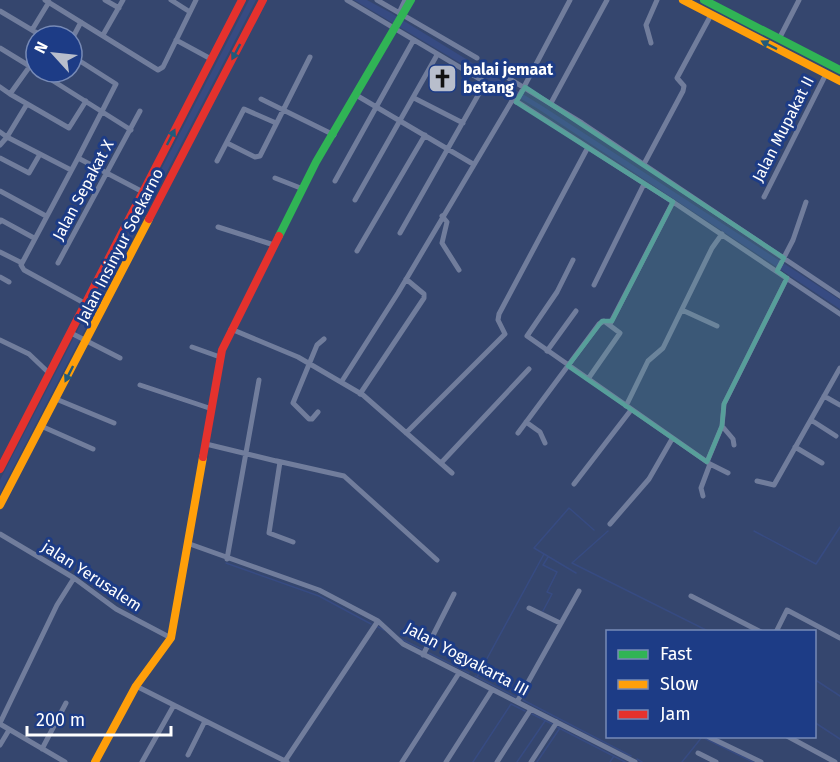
<svg xmlns="http://www.w3.org/2000/svg" width="840" height="762" viewBox="0 0 840 762" font-family="'Fira Sans',sans-serif">
<style>
.water{fill:#374b82}
.lines{fill:none;stroke-linecap:round;stroke-linejoin:round}
.stream{stroke:#374b82;stroke-width:1.5}
.street{stroke:#717d9c;stroke-width:5}
.fast{stroke:#30b455;stroke-width:8}
.slow{stroke:#ff9f0a;stroke-width:8}
.jam{stroke:#e5322d;stroke-width:8}
.oneway{fill:#225a7a}
.marked{fill:#579f9a;fill-opacity:0.2;stroke:#579f9a;stroke-width:4.5;stroke-linejoin:round}
.labels{text-anchor:middle;dominant-baseline:central;stroke-width:6;stroke-linejoin:round;paint-order:stroke}
.poi-label{font-size:16px;font-weight:bold;fill:#fff;stroke:#1d3c86;text-anchor:start}
.street-label{font-size:16px;fill:#fff;stroke:#1d3c86}
</style>
<rect width="100%" height="100%" fill="#35466e"/>
<path class="water" d="M249,0H256L0,493V480Z
M354,0H367L391,13L544,107L840,300V309L538,109Z"/>
<g class="lines">
<path class="stream" d="M608,531L572,563L710,632
M754,531L816,564L840,527
M226,563L319,596L371,624
M576,573L534,548L569,508L594,530
M543,611L552,594L547,592L557,572L543,565L548,557
M378,627L384,630
M401,639L422,649
M429,653L469,673
M475,676L516,697
M477,677L544,554
M814,679L840,696
M523,700L631,756
M532,714L552,724
M814,722L840,739
M557,727L625,762
M702,737L753,762
M637,759L642,762
M473,762L511,704L525,711
M517,762L545,721
M537,762L560,728
M610,762L614,756
M682,762L702,737"/>
<path class="street" d="M45,0L158,70L163,67L196,0
M105,0L119,8
M171,0L190,12
M347,0L513,99L673,202L840,314
M377,0L477,58
M0,11L42,36
M399,13L405,0
M32,30L49,2
M103,35L123,0
M72,39L81,22
M779,39L799,0
M176,40L211,59
M651,43L646,25L657,0
M0,48L36,70
M72,56L116,84L78,158L143,192
M39,72L131,130
M500,73L582,123L840,296
M0,87L10,94L30,66
M10,94L69,128L86,101
M356,95L473,164
M414,98L463,123
M261,99L334,135
M516,102L570,0
M551,103L607,0
M27,104L7,137L71,170
M0,132L7,137L0,145
M227,143L255,157L260,156L310,57
M0,158L29,173L40,154
M78,158L21,265L24,270L86,304
M217,161L244,109L276,123
M644,164L683,91L684,86L677,78L711,15
M275,178L303,189
M335,181L413,41
M0,191L46,216
M764,197L826,74
M355,200L437,55
M442,216L447,222L442,243L459,270
M0,222L1,220L34,238
M218,227L274,245
M400,233L485,83
M357,251L425,135
M0,252L22,263
M573,260L557,292L527,336L710,464L701,488L703,496
M58,263L140,111
M777,271L793,240L806,202
M0,277L9,282
M594,285L644,184
M682,310L717,326
M610,324L673,202
M231,329L298,357L363,395L452,473
M71,333L120,358
M0,340L29,354L50,374
M192,347L220,357
M547,351L576,311
M342,381L398,293L513,99
M140,385L212,409
M360,394L424,298V294L406,279
M824,396L840,405
M56,399L114,423
M626,406L648,361L663,348L712,248L722,234
M318,412L312,419H309L293,403L317,345L324,339
M811,420L836,436
M526,422L540,432L545,443
M41,426L93,449
M722,426L733,439L734,445
M406,433L505,334L498,320L499,314L587,149
M518,433L599,324L604,321L620,333L588,379
M206,444L280,462L269,533L293,542
M795,447L822,463
M277,461L344,476L437,560
M707,462L722,426L724,404L787,278
M441,463L529,369
M710,464L728,473
M757,481L774,485L840,368
M574,484L631,410
M610,524L649,479L672,439
M0,534L74,578L116,609L171,638
M187,543L319,590L378,621L403,644L635,762
M227,559L259,380
M691,596L761,632
M529,608L560,623
M776,632L787,610L840,638
M423,655L454,594
M136,686L287,762
M517,702L579,591
M0,723L57,605L74,578
M0,724L65,762
M787,736L835,762
M709,737L761,762
M0,745L9,730
M42,749L66,703
M698,753L716,762
M188,755L205,721
M285,761L378,621
M142,762L174,705
M402,762L459,673
M446,762L492,690
M497,762L531,709
M531,762L557,722"/>
<path class="fast" d="M704,0L840,70
M279,236L316,162L411,0"/>
<path class="slow" d="M683,0L840,81
M0,505L149,219
M95,762L136,686L171,638L203,457"/>
<path class="jam" d="M149,219L263,0
M203,457L222,350L279,236
M0,469L242,0"/>
</g>
<defs><path id="oneway-solid" d="M-6-.8H1V-3.2L6.5 0L1 3.2V.8H-6Z" transform="scale(1.5)"/></defs>
<g class="oneway">
<use href="#oneway-solid" transform="translate(769 45) rotate(-153)"/>
<use href="#oneway-solid" transform="translate(236 52) rotate(118)"/>
<use href="#oneway-solid" transform="translate(171 137) rotate(-63)"/>
<use href="#oneway-solid" transform="translate(69 374) rotate(117)"/>
</g>
<path class="marked" d="M525,87L784,258L777,271L787,278L724,404L722,426L707,462L568,366L602,321H612L673,202L516,102Z"/>
<defs>
<symbol id="church-square" viewBox="-11 -11 22 22"><rect x="-9" y="-9" width="18" height="18" rx="4" fill="#b8becc" stroke="#1d3c86"/><path d="M-1.2-6h2.4v3.5h3.3v2.4h-3.3V6h-2.4V-.1h-3.3v-2.4h3.3Z" fill="#111"/></symbol>
</defs>
<g fill-rule="evenodd">
<use href="#church-square" x="426" y="62" width="33" height="33"/>
</g>
<g class="labels">
<g class="poi-label">
<text x="463" y="69">balai jemaat<tspan x="463" dy="18">betang</tspan></text>
</g>
<g class="street-label">
<text transform="translate(783 129) rotate(-63)">Jalan Mupakat II</text>
<text transform="translate(83 190) rotate(-62)">Jalan Sepakat X</text>
<text transform="translate(120 246) rotate(-63)">Jalan Insinyur Soekarno</text>
<text transform="translate(92 576) rotate(33)">jalan Yerusalem</text>
<text transform="translate(467 659) rotate(28)">Jalan Yogyakarta III</text>
</g>
</g>
<rect x="606" y="630" width="210" height="108" fill="#1d3c86" stroke="#778ab6" stroke-width="1.5"/>
<rect x="618" y="650" width="30" height="9" fill="#30b455" stroke="#778ab6" stroke-width="1.5"/>
<text x="660" y="660" font-size="18" fill="#ffffff">Fast</text>
<rect x="618" y="680" width="30" height="9" fill="#ff9f0a" stroke="#778ab6" stroke-width="1.5"/>
<text x="660" y="690" font-size="18" fill="#ffffff">Slow</text>
<rect x="618" y="710" width="30" height="9" fill="#e5322d" stroke="#778ab6" stroke-width="1.5"/>
<text x="660" y="720" font-size="18" fill="#ffffff">Jam</text>
<g transform="translate(54 54) rotate(297)"><circle r="28" fill="#1d3c86" stroke="#778ab6" stroke-width="1.5"/>
<path d="M0-4.5L10 22L0 15L-10 22Z" fill="#b8becc"/>
<text y="-9" font-size="16" font-weight="bold" text-anchor="middle" fill="#ffffff">N</text>
</g>
<path d="M27 726v9h144v-9" fill="none" stroke="#ffffff" stroke-width="3"/>
<text x="36" y="726" font-size="18" fill="#ffffff" stroke="#1d3c86" stroke-width="4.5" paint-order="stroke">200 m</text>
</svg>
